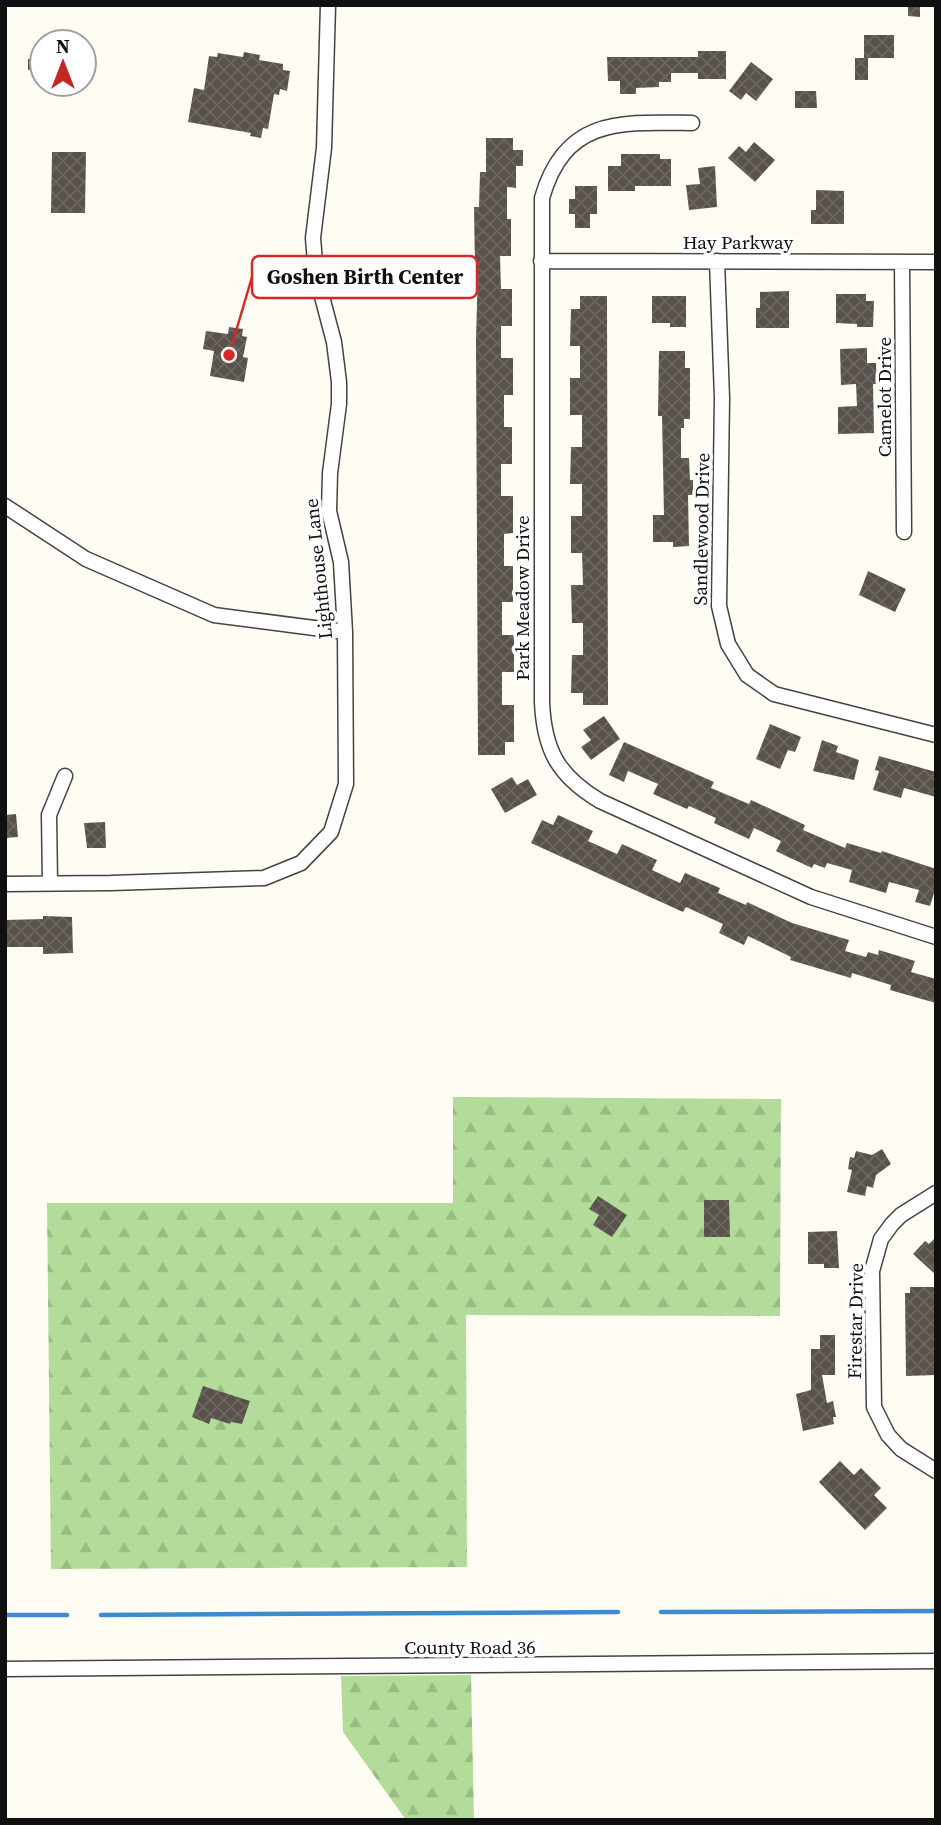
<svg xmlns="http://www.w3.org/2000/svg" width="941" height="1825" viewBox="0 0 941 1825" font-family="'Source Serif 4',serif">
<style>
.forest{fill:url(#forest-firs)}
.lines{fill:none;stroke-linecap:round;stroke-linejoin:round}
.stream{stroke:#3d8acf;stroke-width:4.5}
.building{fill:url(#building-cross-hatch)}
.minor-casing{stroke:#434343;stroke-width:17}
.minor{stroke:#fff;stroke-width:14}
.labels{text-anchor:middle;dominant-baseline:central;stroke-width:7;stroke-linejoin:round;paint-order:stroke}
.street-label{font-size:19px;fill:#101010;stroke:#fff}
.leader{fill:none;stroke:#d62828;stroke-width:2.5}
.callout-dot{fill:#d62828;stroke:#fff;stroke-width:2.5}
.callout{fill:#fff;stroke:#d62828;stroke-width:2.5}
.callout-label{font-size:21px;text-anchor:middle;font-weight:bold;fill:#101010}
</style>
<defs>
<pattern id="forest-firs" width="22" height="20" patternUnits="userSpaceOnUse" patternTransform="scale(1.75)"><rect width="22" height="20" fill="#b3dc9a"/><path d="M5 1l3.5 6h-7zM16 11l3.5 6h-7z" fill="#99bc84"/></pattern>
<pattern id="building-cross-hatch" width="8" height="8" patternUnits="userSpaceOnUse" patternTransform="scale(1.75)"><rect width="8" height="8" fill="#59524c"/><path d="M0 0l8 8M0 8l8-8" fill="none" stroke="#6c6661"/></pattern>
</defs>
<rect width="100%" height="100%" fill="#fffdf3"/>
<path class="forest" d="M453,1097L781,1099L780,1316L466,1315L467,1567L51,1569L47,1203H453Z
M471,1675L474,1820H406L343,1732L341,1676Z"/>
<g class="lines">
<path class="stream" d="M661,1612L936,1611
M5,1615H67
M101,1615L618,1612"/>
</g>
<path class="building" d="M908,5H920V17L908,16Z
M864,35H894V58H864Z
M698,51H726V79H698V73H671V82H659V87L636,88V94H620V81H608L607,57H698Z
M244,52L260,55L259,60L283,64V70L290,71L287,91L280,89L279,95L274,94L268,129L263,128L261,138L250,136L251,133L188,122L194,88L204,90L209,56L217,57L218,53L243,57Z
M855,58H868V80H855Z
M28,59L42,60V70H28Z
M751,62L773,79L756,101L746,93L741,100L729,91Z
M795,91H816L817,108H795Z
M486,138H513V150H523V166H516V188L507,187V219H511V256H500L501,289H512V326H501V358H513V395H504V427H512V464H501V496H513V533L504,534V566H513V602H502V635H514V672H502V705H514V742H505V755H478L476,339L478,269H475L474,207H479L480,172H486Z
M754,142L775,160L755,182L728,158L739,146L746,152Z
M52,152H86L85,213H51Z
M621,154H660V159H671V186H635V191H608V166H621Z
M715,166L717,207L689,210L686,185L700,184L698,168Z
M575,186H597V214H590V228H575V214H569V199H575Z
M816,190L844,191V224H811V210H816Z
M789,291V328H756V308H760V292Z
M836,294H866V301H874L873,327H857V324L836,323Z
M580,296H607L608,705H583V693H571L572,655H583V623H572L571,585H583L582,553H571V516H582V484H570L571,447H582V415H570V378H580V346H570L571,309H580Z
M652,296H686V327H670V323H652Z
M229,327L243,329L242,336L247,337L243,357L248,358L244,382L210,376L214,351L203,349L206,331L228,334Z
M867,348V363H876L877,384H873L874,433L838,434V407L857,406L856,384L841,385L840,349Z
M659,351H685V368H690V419H684V428H681V458H689L690,480H693V495H688L689,546L673,547V542H653V515H664L662,416H658Z
M868,571L906,589L895,612L859,595Z
M604,716L620,739L591,760L581,747L591,740L583,730Z
M770,724L801,737L795,752L788,750L780,769L756,759Z
M822,740L838,746L836,752L859,760L854,780L813,771Z
M624,742L714,782L711,788L749,804L751,800L805,825L803,830L845,848L847,843L881,853L882,851L936,869V886L930,906L915,902L919,890L889,882L886,893L849,882L852,870L827,863L825,868L814,864L812,868L786,856L776,851L781,841L754,828L749,839L714,823L716,818L689,806L687,809L653,794L658,784L628,771L624,782L609,775Z
M879,756L936,772V797L904,788L901,798L873,790L879,771L875,770Z
M512,777L517,785L528,779L537,795L505,813L491,789Z
M16,814L18,837L5,838V815Z
M558,815L593,831L588,841L617,854L622,844L657,860L652,870L680,883L685,873L720,888L718,893L746,905L747,902L792,923L849,940L845,951L866,957L868,952L878,955L879,950L915,961L911,972L936,979V1003L890,990L891,985L852,973L851,978L790,960L791,957L748,936L744,945L719,933L723,924L686,907L683,912L531,843L542,820L553,825Z
M105,822L106,848H87L84,823Z
M43,916L72,917L73,953L43,954V947H5V920L43,919Z
M882,1149L891,1164L876,1175L873,1188L867,1186L865,1196L847,1192L852,1170L848,1169L850,1157L854,1158L856,1151L872,1155Z
M598,1196L627,1215L612,1237L593,1225L599,1215L589,1209Z
M704,1200H729L730,1237H704Z
M837,1231L839,1268H824V1264H808V1232Z
M936,1237V1275L913,1254L925,1241L929,1244Z
M910,1287H936V1375L906,1376L905,1293H910Z
M820,1335H835V1375H822L827,1403L833,1401L836,1417H833L834,1424L803,1431L796,1394L811,1390V1349H820Z
M203,1386L250,1401L242,1424L231,1422L230,1424L211,1418L209,1424L192,1417Z
M840,1461L854,1475L861,1468L881,1488L874,1495L887,1508L865,1530L819,1482Z"/>
<g class="lines">
<defs>
<path id="minor" d="M692,123C621,122 565,117 542,198V702C544,750 558,776 600,801L811,897L936,937
M541,261L936,262
M717,261L722,398L719,606L728,644L747,675L774,694L936,735
M902,262L904,532
M5,506L86,559L214,615L345,632
M50,883L49,815L65,776
M5,884L111,883L264,878L301,863L331,832L346,784L345,632L341,562L329,511L330,473L339,404V382L334,342L316,274L313,238L324,148L328,5
M936,1193L901,1215L892,1224L881,1239L872,1271L874,1407L888,1435L901,1449L936,1471
M5,1669L936,1661"/>
</defs>
<use href="#minor" class="minor-casing"/>
<use href="#minor" class="minor"/>
</g>
<g class="labels">
<g class="street-label">
<text x="738" y="242">Hay Parkway</text>
<text transform="translate(884 397) rotate(-90)">Camelot Drive</text>
<text transform="translate(701 529) rotate(-89)">Sandlewood Drive</text>
<text transform="translate(318 569) rotate(-96)">Lighthouse Lane</text>
<text transform="translate(522 598) rotate(-90)">Park Meadow Drive</text>
<text transform="translate(855 1321) rotate(-89)">Firestar Drive</text>
<text x="470" y="1647">County Road 36</text>
</g>
</g>
<path class="leader" d="M229 355L252 277"/>
<circle class="callout-dot" cx="229" cy="355" r="7"/>
<rect class="callout" x="252" y="256" width="225" height="42" rx="7"/>
<g class="callout-label">
<text x="365" y="284">Goshen Birth Center</text>
</g>
<rect width="941" height="1825" fill="none" stroke="#101010" stroke-width="14"/>
<g transform="translate(63 63)"><circle r="33" fill="#ffffff" stroke="#9f9f9f" stroke-width="2"/>
<path d="M0-5L12 26L0 18L-12 26Z" fill="#c22926"/>
<text y="-10" font-size="19" font-weight="bold" text-anchor="middle" fill="#101010">N</text>
</g>
</svg>
